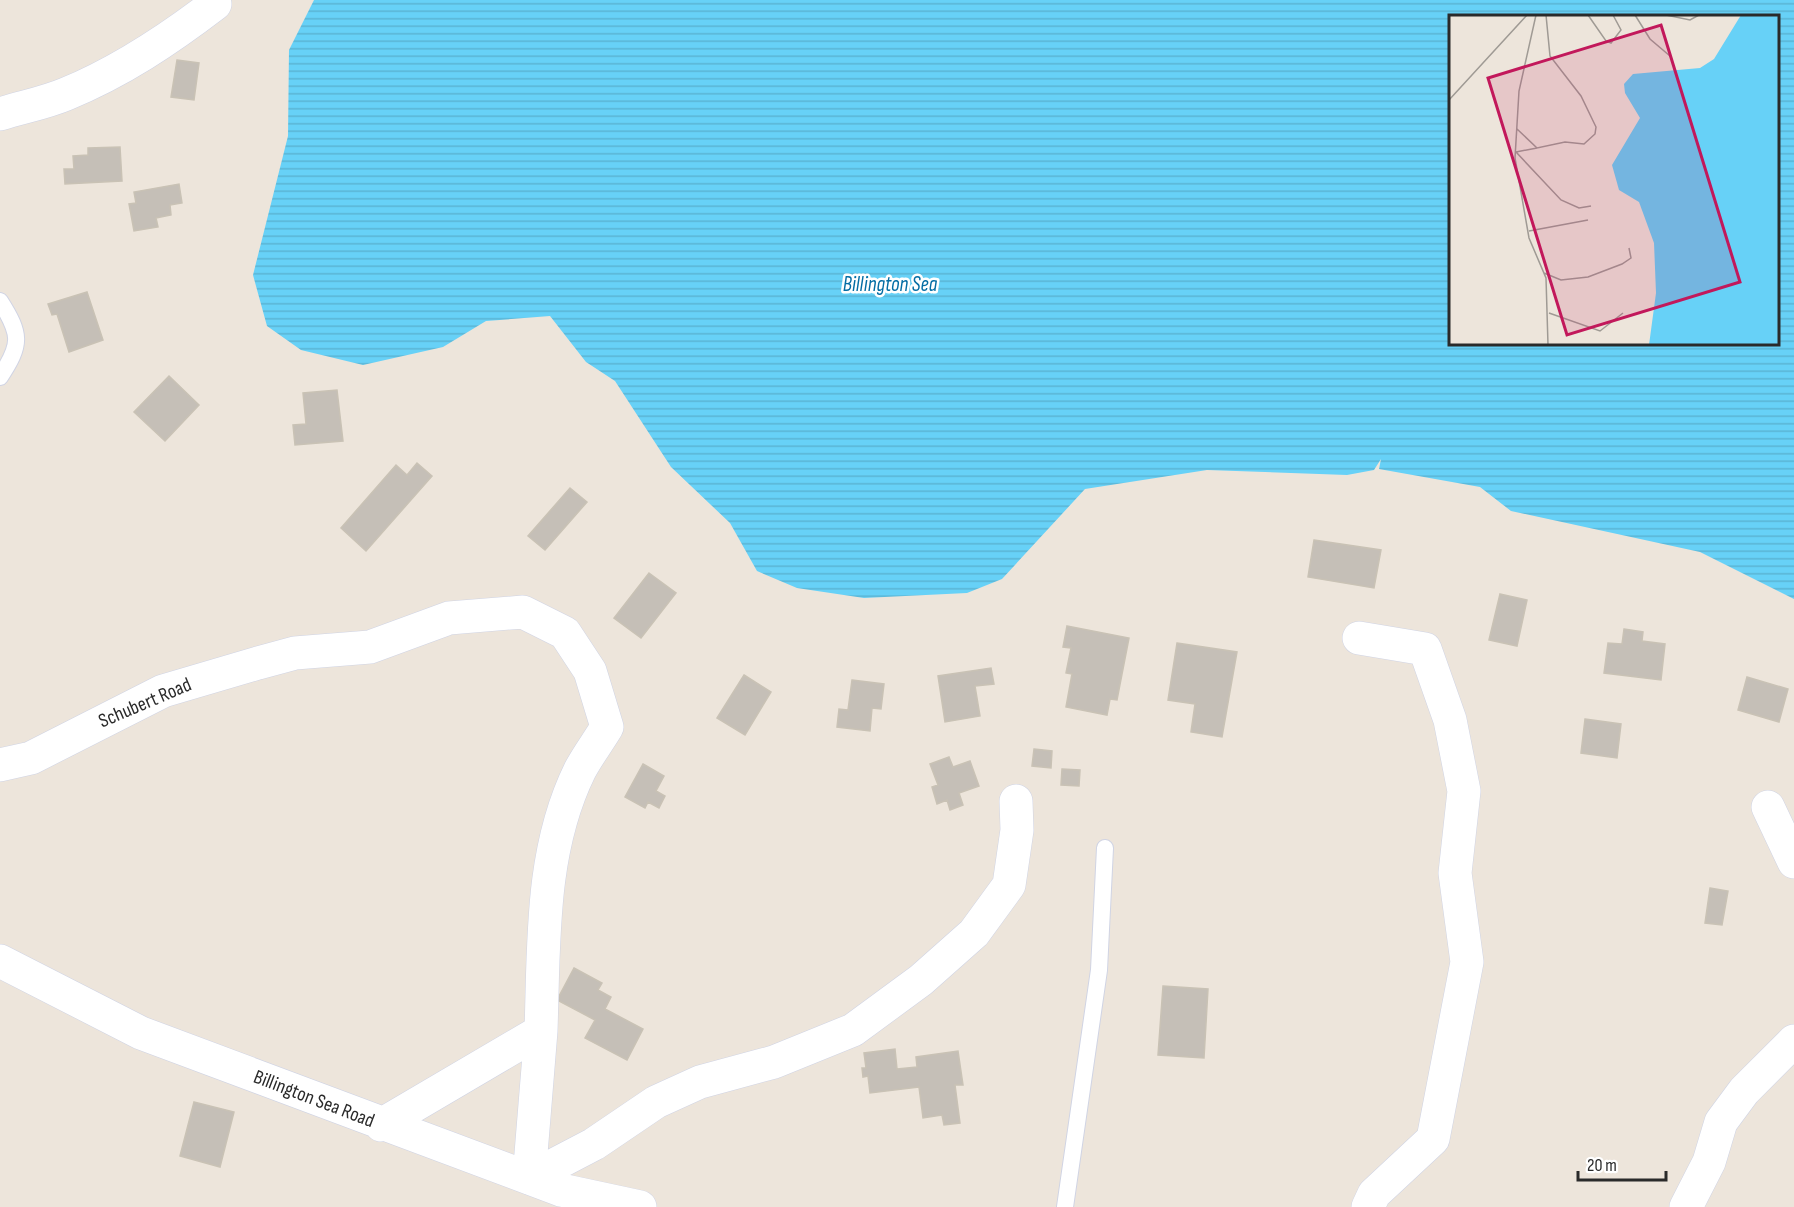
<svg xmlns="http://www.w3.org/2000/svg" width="1794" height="1207" viewBox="0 0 1794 1207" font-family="'Sofia Sans Condensed',sans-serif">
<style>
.water{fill:url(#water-rules);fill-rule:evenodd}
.building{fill:#c5bfb7;stroke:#c9c2b5;stroke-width:1.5}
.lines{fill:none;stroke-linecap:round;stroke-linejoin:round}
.lane-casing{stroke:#d0d4e4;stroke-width:18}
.street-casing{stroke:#d0d4e4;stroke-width:34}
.lane{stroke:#fff;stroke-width:16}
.street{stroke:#fff;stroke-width:33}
.labels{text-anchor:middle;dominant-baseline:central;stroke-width:5;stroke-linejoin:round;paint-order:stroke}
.street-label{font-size:20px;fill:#2a2a2a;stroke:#fff}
.water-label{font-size:21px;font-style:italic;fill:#046da4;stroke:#fff}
.inset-road{fill:none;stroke:#9f9a94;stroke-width:1.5}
.view{fill:#c2185b;fill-opacity:0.15;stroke:#c2185b;stroke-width:3}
.inset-edge{fill:none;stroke:#2a2a2a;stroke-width:3}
</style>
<defs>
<pattern id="water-rules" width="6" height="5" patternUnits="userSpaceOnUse" patternTransform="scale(1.5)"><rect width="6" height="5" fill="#67d1f7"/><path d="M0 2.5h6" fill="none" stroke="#5ab4d4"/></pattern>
</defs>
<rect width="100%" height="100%" fill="#ede5db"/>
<path class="water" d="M314,0H1794V599L1700,552L1511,511L1480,487L1379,469L1381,459L1374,470L1347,475L1207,470L1085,489L1002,579L967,593L864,598L797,588L757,571L730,523L671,467L615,381L586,362L550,316L486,321L443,347L363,365L301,350L267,326L253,275L288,136L289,50ZM1450,16H1778V344H1450Z"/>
<path class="building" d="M177,60L199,63L194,100L171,97Z
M120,147L122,181L65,184L64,169H74L73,156L88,155V148Z
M179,184L182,203L170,205L171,215L156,218L158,227L134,231L129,204L136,203L134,192Z
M87,292L103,340L69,352L57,314L52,315L48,304Z
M169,376L199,405L165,441L134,412Z
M337,390L343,441L295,445L293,425L306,424L303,393Z
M417,463L432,476L366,551L341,528L396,465L407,475Z
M570,488L587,502L545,550L528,536Z
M1314,540L1381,550L1374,588L1308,577Z
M649,573L676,593L641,638L614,618Z
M1500,594L1527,600L1517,646L1489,640Z
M1067,626L1129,638L1117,700L1110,699L1107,715L1066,707L1072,674L1066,673L1071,648L1063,647Z
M1624,629L1643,632L1642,641L1665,644L1661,680L1604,673L1608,643L1622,644Z
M1177,643L1237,652L1222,737L1191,732L1195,704L1168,700Z
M991,668L994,684L975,686L980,716L945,722L938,676Z
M744,675L771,692L745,735L717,718Z
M1747,677L1788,689L1779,722L1738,710Z
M852,680L884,684L881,709L872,708L870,731L837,727L839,709L848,710Z
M1585,719L1621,724L1617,758L1581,753Z
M1034,749L1052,751L1051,768L1032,766Z
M949,757L953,767L970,761L979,786L959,793L963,805L950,810L947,800L937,804L932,787L938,785L930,764Z
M643,764L664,776L656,791L665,796L659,808L648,802L645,808L625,797Z
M1062,769L1080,770L1079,786L1061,785Z
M1710,888L1728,891L1722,925L1705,923Z
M574,968L602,983L598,990L611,997L605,1009L643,1029L627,1060L585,1038L595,1020L557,1000Z
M1163,986L1208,989L1204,1058L1158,1055Z
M895,1049L897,1069L917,1067L916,1057L958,1051L963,1085H955L960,1123L944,1125L942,1115L923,1118L919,1087L870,1093L868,1076L863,1077L862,1068H866L864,1053Z
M194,1102L234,1112L220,1167L180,1156Z"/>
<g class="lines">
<defs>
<path id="lane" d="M0,301C21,334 22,344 0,377
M1065,1207L1099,970L1105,848"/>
<path id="street" d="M0,114C22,107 45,103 66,94C120,72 168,40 215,4
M1359,638L1425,649L1450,720L1464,791L1455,873L1467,962L1433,1139L1374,1194L1368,1207
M0,765L31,758L163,691L258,663L295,653L370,647L449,618L523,612L565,633L590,671L607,727C598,742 588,755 580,770C540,851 544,944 541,1031L381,1125
M1768,807L1794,862
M0,961L141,1033L561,1190L640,1207
M541,1031L529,1178L594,1144L656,1102L700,1082L774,1062L853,1030L921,980L974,933L1009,885L1017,830L1016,801
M1686,1207L1709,1162L1721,1122L1744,1091L1794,1041"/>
</defs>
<use href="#lane" class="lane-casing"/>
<use href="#street" class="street-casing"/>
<use href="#lane" class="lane"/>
<use href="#street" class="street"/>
</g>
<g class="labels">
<g class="street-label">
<text transform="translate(145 703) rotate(-23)">Schubert Road</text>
<text transform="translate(314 1099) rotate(21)">Billington Sea Road</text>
</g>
<g class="water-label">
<text x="890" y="284">Billington Sea</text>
</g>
</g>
<g transform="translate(1449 15)">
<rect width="330" height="330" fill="#ede5db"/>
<path d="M292,0H330V330H200L207,278L205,228L190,187L170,175L163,150L191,103L176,78L175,69L184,59L251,53L265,44Z" fill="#67d1f7"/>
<path class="inset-road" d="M87,0L70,76L66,143L80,223L97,263L99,330M139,0L157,26L162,28L172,15L164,0M186,0L201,24L221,41M217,0L241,5L250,0M0,85L78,0M68,114L88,133L116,127L135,129L146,119L147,112L132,81L101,41L97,0M88,133L67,137L112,185L130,193L142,191M80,216L139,205M95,258L112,265L139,262L173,249L182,243L180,233M100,298L151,316L174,298"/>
<path class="view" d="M212,10L291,267L118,320L39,63Z"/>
<rect width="330" height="330" class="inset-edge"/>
</g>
<path d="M1578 1171v9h88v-9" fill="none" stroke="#2a2a2a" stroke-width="3"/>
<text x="1587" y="1171" font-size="18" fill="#2a2a2a" stroke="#ffffff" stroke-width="4.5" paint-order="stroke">20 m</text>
</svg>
